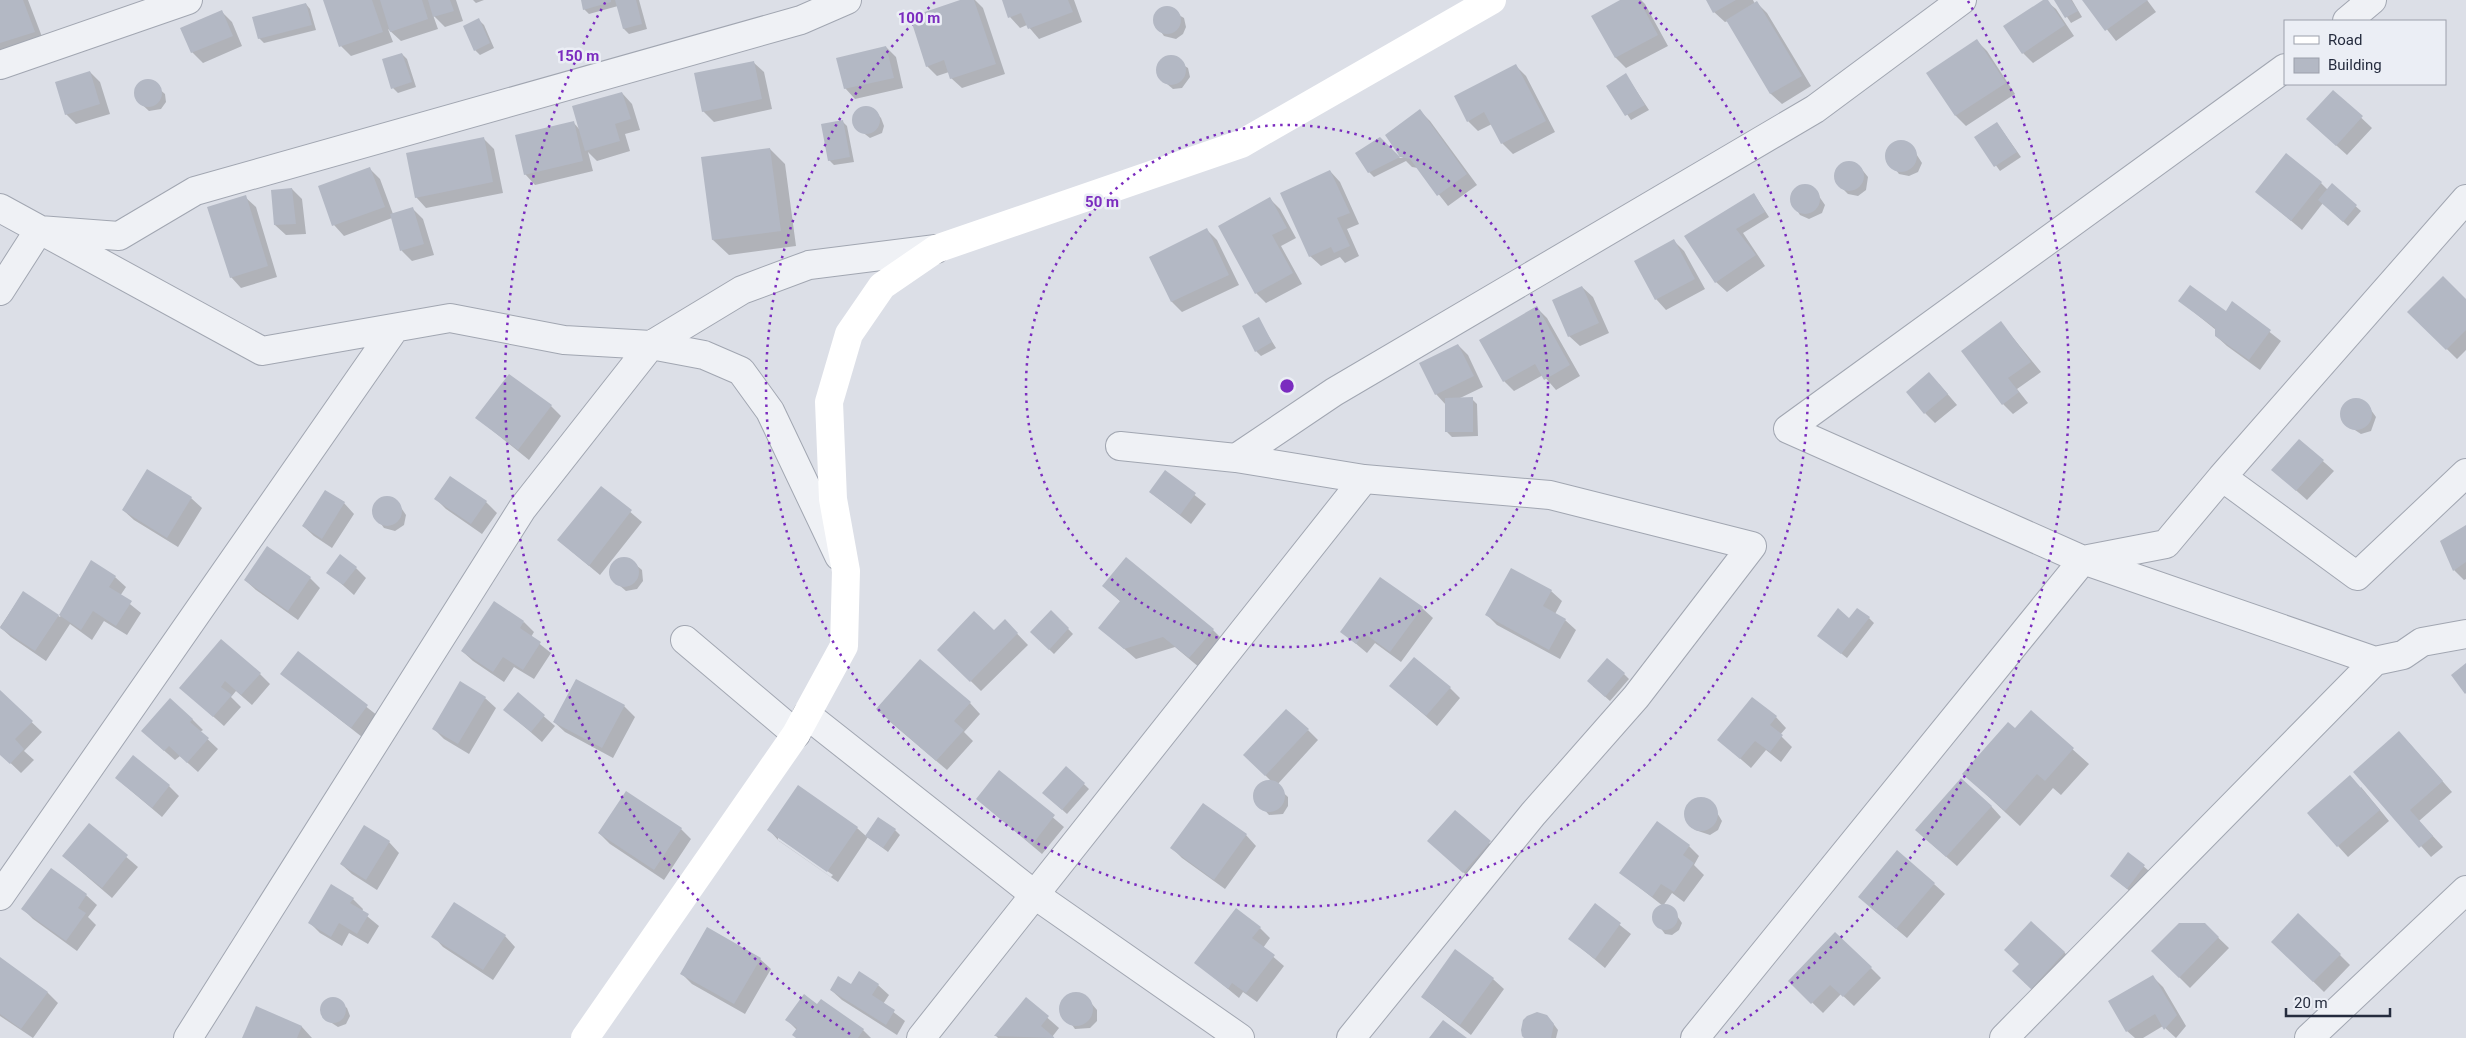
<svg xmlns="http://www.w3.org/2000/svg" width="2466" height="1038" viewBox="0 0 2466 1038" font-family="Roboto,sans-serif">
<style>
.shadow{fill:#0003;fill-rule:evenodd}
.building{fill:#b3b8c4}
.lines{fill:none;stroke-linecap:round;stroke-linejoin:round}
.street-casing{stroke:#a1a6b1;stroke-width:30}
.street{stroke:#eff1f5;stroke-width:28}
.secondary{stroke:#fff;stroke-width:28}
.ring{fill:none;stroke:#7b2cbf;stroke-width:2.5;stroke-dasharray:2.5 5}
.centre{fill:#7b2cbf;stroke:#ebeef5;stroke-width:2.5}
.ring-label{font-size:15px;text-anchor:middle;font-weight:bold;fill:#7b2cbf;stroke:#ebeef5;stroke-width:5;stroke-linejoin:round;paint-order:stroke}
</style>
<rect width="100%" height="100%" fill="#dcdfe7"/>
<path class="shadow" d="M0,0H28L44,42L0,57Z
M325,0H456L463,21L445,27L433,15L438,29L401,41L388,29L393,42L351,56L341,46Z
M473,0H484L476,3Z
M582,0H639L647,29L629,34L624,29L618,6L589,14L584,9Z
M964,0H975L983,8L1005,74L962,88L951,78L949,72L937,76L927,66Z
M1003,0H1074L1082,22L1039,39L1027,25L1020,28L1010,17Z
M1623,0H1641L1645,4L1668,46L1626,68L1616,58L1593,16Z
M1708,0H1753L1755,4L1757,3L1767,13L1811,86L1782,104L1771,94L1728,21L1725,22L1714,12Z
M2045,0L2056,9L2074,36L2033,63L2023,53Z
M2056,0H2072L2082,17L2071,23Z
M2084,0H2147L2156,12L2116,41Z
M306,4L310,9L316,30L264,43L259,38Z
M1167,8L1184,18L1186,27L1183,34L1176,39L1164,36L1154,22L1159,10Z
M222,12L232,22L242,46L203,63L192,52L182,28Z
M479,20L484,25L494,48L480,55L475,50Z
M1977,41L1987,51L2015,94L1966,126L1956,116L1928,73Z
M886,47L896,57L903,88L855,99L845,88Z
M402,54L407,59L416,87L398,93L393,88Z
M1170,57L1188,68L1190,77L1182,88L1173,89L1160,78L1158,70L1163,59Z
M753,62L764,72L772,109L714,122L703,111Z
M1515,65L1526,76L1555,132L1513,154L1502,143L1492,124L1478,131L1468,121Z
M90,72L100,82L110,114L76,124L66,114Z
M1626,75L1649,110L1631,120L1608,86Z
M150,81L165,94L166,102L161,109L149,111L137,100L135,92L142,82Z
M2333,91L2372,128L2347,155L2318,129Z
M622,93L632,104L640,130L625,134L630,151L597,161L588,152L593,171L535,185L525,174L573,122L580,130Z
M864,108L876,112L881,118L884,126L882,133L870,138L857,128L854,121L857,111Z
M1420,111L1430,121L1477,185L1448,206L1418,168L1412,167L1406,161L1374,177L1369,172L1380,139L1400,158H1403L1387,135Z
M842,121L847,126L854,162L834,165L829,160Z
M1997,123L2021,157L2000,171L1976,138Z
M484,139L494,149L503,193L426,208L416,197Z
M1901,141L1910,144L1922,163L1918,172L1909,176L1899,174L1886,157L1888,148Z
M770,149L785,164L796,246L729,255L713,240Z
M1851,162L1860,167L1868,177L1866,190L1858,196L1848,194L1836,182L1835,175L1842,164Z
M370,169L380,179L393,214L413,209L423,219L434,255L412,261L402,251L392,218L344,236L334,225Z
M1330,171L1340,182L1359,224L1347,229L1359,256L1345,263L1340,257L1321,266L1310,256Z
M2321,183L2328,190L2332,185L2361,211L2348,226L2323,203L2302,230L2257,192Z
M1803,185L1812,186L1825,205L1822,213L1809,219L1800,215L1791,201L1792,192Z
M292,189L302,199L306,234L286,235L275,225Z
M1754,194L1769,217L1743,233L1765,266L1727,292L1716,282L1726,211Z
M245,197L256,207L277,277L241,288L231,277Z
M1270,199L1280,209L1296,238L1281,246L1302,284L1266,303L1256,293Z
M1207,230L1217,240L1239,285L1182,312L1172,302L1150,257Z
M1674,241L1684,251L1705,289L1666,310L1656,299Z
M1582,287L1593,297L1609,333L1580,346L1569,336Z
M2466,300V350L2457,359L2409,312Z
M2180,301L2226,312L2233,303L2281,341L2260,370L2227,346L2216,336V330Z
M1537,308L1547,318L1580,376L1556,390L1543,375L1514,391L1504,381Z
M1258,319L1276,348L1261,356L1256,351Z
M2001,323L2041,372L2017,389L2028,403L2013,414L2003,404Z
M1458,345L1468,355L1483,387L1458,399H1472L1477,404L1478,436L1452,437L1447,432L1446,405L1436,394Z
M1939,384L1957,405L1935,423L1925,413Z
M2357,399L2366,403L2376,417L2371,431L2361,434L2347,425L2342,412L2345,404Z
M551,406L561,416L529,460L477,418Z
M2299,440L2334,471L2307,500L2273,470Z
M1165,472L1206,504L1191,524L1150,492Z
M450,478L486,502L497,513L482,534L446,509L436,499Z
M601,487L642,522L600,575L558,540Z
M385,497L396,500L406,515L404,525L395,531L384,528L373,513L376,503Z
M191,498L202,508L178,547L134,520L123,510Z
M344,503L354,514L332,548L314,536L303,526Z
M2466,526V579L2464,580L2454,570Z
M628,558L642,570L643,581L637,589L626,591L612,579L611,568L617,560Z
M92,562L115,577L126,587L120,596L141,613L127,635L104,621L92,640L70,624L46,661L11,637L0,627L23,593L60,617Z
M356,568L366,578L354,595L328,572Z
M310,578L320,588L298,620L256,590L245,580Z
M1104,586L1213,630L1223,640L1200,668L1175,647L1136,659L1100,628L1121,602Z
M1551,591L1562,601L1555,614L1565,620L1576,630L1560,659L1497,625L1487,615Z
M1422,608L1433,618L1401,662L1375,643L1367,653L1342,632Z
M1051,611L1073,634L1054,654L1031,632Z
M1869,618L1874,623L1847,658L1819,636L1850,620Z
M1005,621L1028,645L981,691L939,650L994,632Z
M524,622L534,632L531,637L551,653L534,679L514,667L504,682L473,661L462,651Z
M298,653L378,716L362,737L282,674Z
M260,674L270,684L252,705L236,691L231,697L241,707L224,726L181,688Z
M1624,674L1629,679L1610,701L1593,686Z
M576,681L624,706L635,717L613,758L565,732L554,722Z
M1391,686L1450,688L1460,698L1437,726Z
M0,692L42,732L24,751L34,760L21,773L0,753Z
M518,694L555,726L542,742L505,710Z
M485,698L496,708L469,754L444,739L434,729Z
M970,703L980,714L964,732L973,741L947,770L888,720Z
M2031,712L2089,764L2061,795L2053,788L2020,826L1964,774L2015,730Z
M1776,717L1786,728L1780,735L1792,747L1781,762L1766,750L1751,768L1719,740Z
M192,719L203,730L200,732L218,749L198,772L180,756L175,760L153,741Z
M1308,730L1318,740L1276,786L1288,797V806L1283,814L1269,815L1255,799L1256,790L1263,783L1272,782L1255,765Z
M2409,743L2452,792L2419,821L2443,847L2431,857L2354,772Z
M1066,767L1089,789L1067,814L1049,798Z
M1000,772L1064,827L1042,854L977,799Z
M116,778L169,786L179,796L162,817Z
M2361,787L2389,821L2348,857L2338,846Z
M1700,799L1710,801L1722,821L1718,830L1710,835L1695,830L1686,816L1688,806Z
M1203,804L1246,835L1256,846L1225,889L1182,858L1172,848Z
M1991,806L2001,817L1957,866L1927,840Z
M1455,812L1500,853L1474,882L1429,841Z
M89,825L138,867L112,898L63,856Z
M364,827L389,842L399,853L377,890L352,874L341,864Z
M857,828L866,836L895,830L900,835L888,852L868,837L838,882L779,841L769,830ZM778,837L833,875L831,877L778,840Z
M681,829L691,839L664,880L610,844L599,833Z
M1689,846L1699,856L1694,865L1704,875L1684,902L1672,893L1663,906L1671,907L1682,923L1679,930L1672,935L1665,934L1653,918L1657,908L1663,906L1621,873Z
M2129,854L2149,871L2132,893L2116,880Z
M1934,884L1945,894L1907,938L1870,907Z
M86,895L97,905L88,917L96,925L77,951L33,919L23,909Z
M353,899L363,909L362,912L379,926L368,944L349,933L342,946L320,933L309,922Z
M1595,905L1631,934L1605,968L1570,939Z
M2204,924L2229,948L2190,988L2153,951Z
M1260,928L1270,938L1263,948L1284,966L1257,1002L1243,992L1239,998L1195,962Z
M433,936H505L515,947L493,980L443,947Z
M2064,952L2074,963L2042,998L2024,982Z
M2283,952L2340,955L2350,965L2324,992Z
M0,958L48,993L58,1003L33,1038L0,1016Z
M760,959L771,969L745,1014L692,984L681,973Z
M1871,968L1881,978L1854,1006L1841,994L1823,1013L1790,981Z
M2152,976L2163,987L2186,1026L2176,1038L2163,1026L2143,1038H2135L2127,1031Z
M1493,979L1504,989L1471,1035L1422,997Z
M878,985L889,995L883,1004L905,1021L897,1035L842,1000L831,990L851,986Z
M1071,995L1086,997L1097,1010V1021L1090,1028L1075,1029L1061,1010L1063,1001Z
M334,998L347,1008L350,1016L346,1024L338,1027L324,1018L321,1009L325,1001Z
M1026,999L1059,1028L1052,1037L1053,1038H998L996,1036Z
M821,1000L863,1030L871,1038H797V1030L787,1020L817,1005Z
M257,1008L302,1027L312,1038H244Z
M1552,1022L1558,1030L1556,1038H1527Z"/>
<path class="building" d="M0,0H23L35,32L0,43Z
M323,0H372L383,32L339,47Z
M380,0H422L428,19L390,32Z
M428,0H450L454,11L433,17Z
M581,0H611V2L583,10Z
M615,0H636L642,24L623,29Z
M960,0H974L996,64L950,79L944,60L926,67L910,17Z
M1002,0H1068L1073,12L1028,29L1021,13L1008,18Z
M1620,0H1639L1658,35L1615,58L1591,16Z
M1706,0H1736L1713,13Z
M2043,0H2048L2065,25L2022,54L2003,26Z
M2054,0H2071L2078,11L2065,18Z
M2082,0H2148L2105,31Z
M1757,1L1802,76L1770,94L1726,20Z
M306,3L312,25L258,39L252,17Z
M1153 20a14 14 0 1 1 28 0a14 14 0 1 1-28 0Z
M222,10L233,36L191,53L180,28Z
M479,18L490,43L474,51L463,26Z
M1977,39L2006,83L1955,116L1926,73Z
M886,46L894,78L844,89L836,58Z
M402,53L412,82L391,89L382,59Z
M1156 70a15 15 0 1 1 30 0a15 15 0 1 1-30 0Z
M754,61L762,99L702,112L694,73Z
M1516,64L1546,121L1501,144L1484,112L1467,122L1454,96Z
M90,71L100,104L65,115L55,82Z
M1626,73L1645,105L1625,116L1606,86Z
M134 93a14 14 0 1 1 28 0a14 14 0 1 1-28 0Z
M2333,90L2363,116L2336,146L2306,119Z
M622,92L631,119L615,124L620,141L585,151L572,106Z
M852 120a14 14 0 1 1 28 0a14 14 0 1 1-28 0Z
M1420,109L1467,174L1437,196L1410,159L1400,157L1385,135Z
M843,120L850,157L828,161L821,124Z
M574,121L583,161L524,175L515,135Z
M1997,122L2017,152L1994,167L1974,137Z
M484,137L493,182L415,198L406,153Z
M1380,137L1400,157L1368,173L1355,153Z
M1885 156a16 16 0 1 1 32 0a16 16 0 1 1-32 0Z
M770,148L781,231L712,240L701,157Z
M2286,153L2322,182L2291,221L2255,192Z
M1834 176a15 15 0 1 1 30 0a15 15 0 1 1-30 0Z
M370,167L385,207L332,226L318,186Z
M1330,170L1350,213L1337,218L1350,246L1334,253L1331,247L1309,257L1280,193Z
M2332,183L2357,205L2343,222L2318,200Z
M1790 199a15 15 0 1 1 30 0a15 15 0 1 1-30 0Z
M292,188L296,224L274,225L271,190Z
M1754,193L1765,212L1736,229L1756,255L1715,283L1684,236Z
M246,195L268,266L230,278L207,207Z
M1270,197L1287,228L1272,235L1293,273L1255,294L1218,226Z
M413,207L424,244L400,251L390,214Z
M1207,228L1229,275L1171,302L1149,257Z
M1674,239L1695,279L1655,300L1634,261Z
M2443,276L2466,299V330L2446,350L2407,312Z
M2190,285L2226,311L2232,301L2271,330L2249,360L2215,336V328L2178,301Z
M1582,286L1599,323L1568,337L1552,300Z
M1537,306L1570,365L1544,380L1535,364L1503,382L1479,340Z
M1259,317L1272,342L1255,352L1242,326Z
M2001,321L2031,362L2008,378L2019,392L2002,405L1961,351Z
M1458,344L1474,376L1435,395L1419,363Z
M1929,372L1948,394L1924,414L1906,392Z
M509,374L552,405L518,450L475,418Z
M1473,397V432H1445V398Z
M2340 414a16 16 0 1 1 32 0a16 16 0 1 1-32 0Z
M2299,439L2324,460L2296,491L2271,470Z
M147,469L192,497L167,538L122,510Z
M1165,470L1196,493L1180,515L1149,492Z
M450,476L487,501L471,524L434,499Z
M601,486L632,510L589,566L557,540Z
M325,490L345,502L322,539L302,526Z
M372 511a15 15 0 1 1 30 0a15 15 0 1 1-30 0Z
M2466,525V562L2453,571L2440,541Z
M267,546L311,577L288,611L244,580Z
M340,554L357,567L343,585L326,573Z
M1126,557L1214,629L1189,658L1163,637L1124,649L1098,628L1120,601L1102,586Z
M609 572a15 15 0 1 1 30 0a15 15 0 1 1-30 0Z
M91,560L116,576L109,587L132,601L116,626L93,611L81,630L59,615Z
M1511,568L1552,590L1543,606L1566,619L1549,650L1485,615Z
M1380,577L1423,607L1390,652L1364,633L1356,644L1340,632Z
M23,591L59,615L35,651L0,628Z
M494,601L524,621L520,628L541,642L523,670L503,657L493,672L461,651Z
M1838,608L1849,618L1857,608L1870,617L1841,654L1817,636Z
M1051,610L1069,628L1049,650L1030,632Z
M974,611L994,630L1005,619L1018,633L970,682L937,650Z
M221,639L261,673L241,695L225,681L221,687L232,695L213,717L179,688Z
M298,651L368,705L351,728L280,674Z
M1414,657L1451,687L1426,716L1389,686Z
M1607,658L1625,673L1605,697L1587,681Z
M920,659L971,702L954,721L964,730L936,761L876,709Z
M2466,663V693L2465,694L2451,675Z
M576,679L625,705L602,748L553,722Z
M460,681L486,697L458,744L432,729Z
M0,690L33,721L15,739L24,749L10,764L0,755Z
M518,692L545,715L531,732L503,710Z
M1752,697L1777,716L1770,725L1783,735L1770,752L1755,741L1740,759L1717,740Z
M170,698L193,719L190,722L209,738L187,763L169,746L164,751L141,731Z
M1286,709L1309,729L1265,776L1243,755Z
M2031,710L2074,748L2045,781L2037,774L2005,811L1962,774L2008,722L2015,728Z
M2399,731L2443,781L2410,810L2433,836L2419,848L2353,772Z
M133,755L170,785L152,808L115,778Z
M1066,766L1085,783L1062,810L1042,793Z
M999,770L1055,815L1032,845L976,799Z
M2350,775L2380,810L2337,847L2307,813Z
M1961,778L1992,806L1946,857L1915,830Z
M1253 796a16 16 0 1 1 32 0a16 16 0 1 1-32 0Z
M798,785L858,827L827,872L767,830Z
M626,791L682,828L654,870L598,833Z
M1684 814a17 17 0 1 1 34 0a17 17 0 1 1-34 0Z
M1203,803L1247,834L1214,880L1170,848Z
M1455,810L1491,841L1463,873L1427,841Z
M878,817L896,829L883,848L865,836Z
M1657,821L1690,845L1683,855L1694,863L1674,892L1661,884L1652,897L1619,873Z
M89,823L128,855L102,888L62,856Z
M364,825L390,841L366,880L340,864Z
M1897,850L1935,883L1896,929L1858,897Z
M2128,852L2145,865L2127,889L2110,876Z
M51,868L87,894L78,908L86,913L66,941L21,909Z
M331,884L354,898L350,903L369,914L357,934L339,923L331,937L308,923Z
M454,902L506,935L483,970L431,937Z
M1595,903L1621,923L1595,959L1568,939Z
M1652 917a13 13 0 1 1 26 0a13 13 0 1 1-26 0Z
M1236,908L1261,927L1252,938L1275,955L1246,993L1232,983L1228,989L1194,963Z
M2298,913L2341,954L2313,982L2271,942Z
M2031,921L2065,952L2031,989L2012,971L2019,964L2004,950Z
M2179,923H2205L2219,937L2179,978L2151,951Z
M707,927L761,958L734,1004L680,974Z
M1835,932L1872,967L1843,997L1830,985L1811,1004L1788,981Z
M1455,949L1494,978L1460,1025L1421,997Z
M0,957L48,992L21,1029L0,1014Z
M859,971L879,984L872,995L895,1010L886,1025L830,990L838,976L851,984Z
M2153,975L2177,1015L2164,1030L2155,1014L2126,1032L2108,1001Z
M1059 1009a17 17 0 1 1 34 0a17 17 0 1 1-34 0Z
M804,994L817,1004L821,999L864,1029L858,1038H796L792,1035L797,1028L785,1020Z
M1026,997L1049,1016L1041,1026L1055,1038L994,1036Z
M320 1010a13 13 0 1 1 26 0a13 13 0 1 1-26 0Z
M256,1006L302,1026L297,1038H242Z
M1537,1012L1547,1015L1554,1024L1551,1038H1524L1522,1036L1521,1030L1523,1020L1527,1016Z
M1443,1020L1467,1038H1429Z"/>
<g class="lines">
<defs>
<path id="street" d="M2347,21L2372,0
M0,65L188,0
M2285,68L1788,429L2083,560L2166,544L2222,477L2357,576L2466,473
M0,208L262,351L450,318L564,340L651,345L742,290L809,265L936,249
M0,291L39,230L119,236L195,191L801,20L847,0
M1120,446L1236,458L1364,479L1550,495L1752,546L1636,697L1533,814L1351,1038
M1236,458L1334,392L1815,109L1962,0
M2222,477L2466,199
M685,640L796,734
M807,715L1035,895L1240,1038
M0,896L395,328
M188,1038L522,509L651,345L704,355L741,371L770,411L839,556
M921,1038L1364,479
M1695,1038L2083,560L2375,661L2403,655L2422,642L2466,634
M2004,1038L2375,661
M2309,1038L2466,890"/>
</defs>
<use href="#street" class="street-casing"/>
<use href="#street" class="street"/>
<path class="secondary" d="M585,1038L796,734L844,646L846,571L833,499L829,402L849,334L882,286L936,249L1241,144L1492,0"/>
</g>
<g class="ring">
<circle cx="1287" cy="386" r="261"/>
<path d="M1639 2A521 521 0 1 1 935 2"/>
<path d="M850 1034A782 782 0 0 1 606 1M1968 1A782 782 0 0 1 1724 1034"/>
</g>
<circle cx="1287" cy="386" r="8" class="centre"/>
<g class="ring-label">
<text x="919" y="23">100 m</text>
<text x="578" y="61">150 m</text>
<text x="1102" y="207">50 m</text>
</g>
<rect x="2284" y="20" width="162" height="65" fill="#ebeef5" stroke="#9ca0ac"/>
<rect x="2294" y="36" width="25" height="8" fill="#ffffff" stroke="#9ca0ac"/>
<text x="2328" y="45" font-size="15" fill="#252c3e">Road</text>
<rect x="2294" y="58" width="25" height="15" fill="#b3b8c4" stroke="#9ca0ac"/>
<text x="2328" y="70" font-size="15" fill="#252c3e">Building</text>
<path d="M2286 1008v8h104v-8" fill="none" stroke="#252c3e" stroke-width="2.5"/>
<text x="2294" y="1008" font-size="15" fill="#252c3e" stroke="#ebeef5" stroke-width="4" paint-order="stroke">20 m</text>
</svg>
